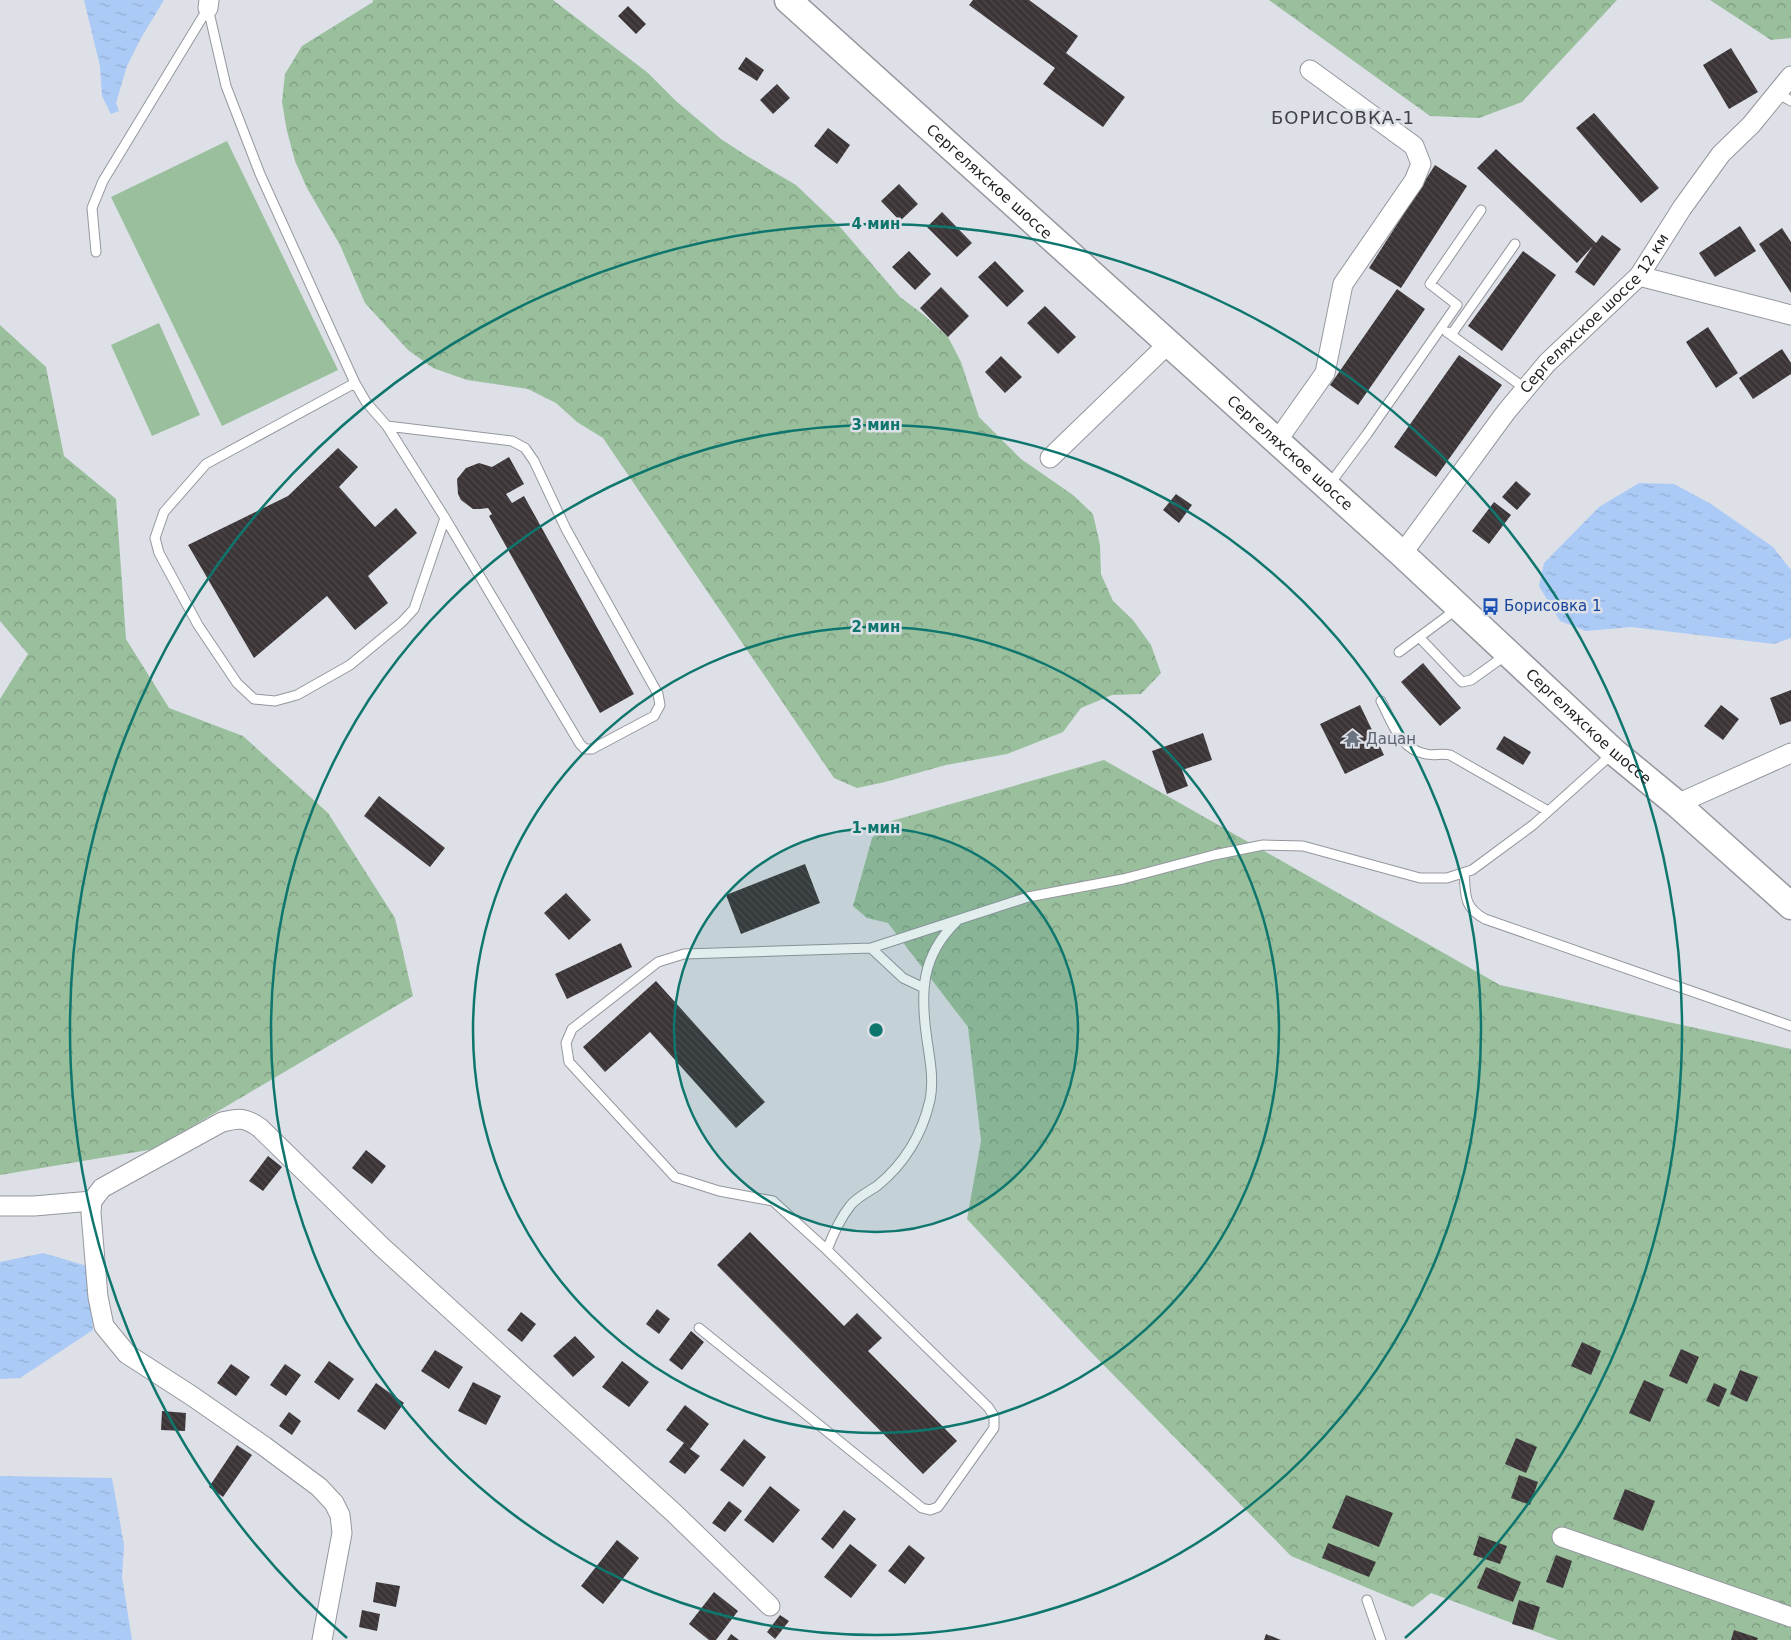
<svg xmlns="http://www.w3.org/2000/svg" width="1791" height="1640" viewBox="0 0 1791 1640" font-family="'DejaVu Sans',sans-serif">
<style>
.grass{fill:#9abf9d}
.forest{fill:url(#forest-crowns)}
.water{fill:url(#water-ripples)}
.building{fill:url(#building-back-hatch)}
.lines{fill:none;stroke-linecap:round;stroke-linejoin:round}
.service-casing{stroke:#94979e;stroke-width:11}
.minor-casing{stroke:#94979e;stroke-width:21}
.secondary-casing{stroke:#94979e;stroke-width:29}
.service{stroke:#fff;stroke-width:9}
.minor{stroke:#fff;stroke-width:19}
.secondary{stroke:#fff;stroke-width:26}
.ring{fill:none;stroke:#0f766e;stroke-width:2.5}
.labels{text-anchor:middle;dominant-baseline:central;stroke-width:5;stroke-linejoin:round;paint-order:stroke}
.street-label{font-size:15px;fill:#1e1f22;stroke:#dde0e7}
.transit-label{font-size:15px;fill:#164399;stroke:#dde0e7;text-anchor:start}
.worship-label{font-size:15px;fill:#5b616d;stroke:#dde0e7;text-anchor:start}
.quarter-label{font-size:18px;letter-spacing:1px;fill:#3f4247;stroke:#dde0e7}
.centre{fill:#0f766e;stroke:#dde0e7;stroke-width:2.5}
.ring-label{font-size:15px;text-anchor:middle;font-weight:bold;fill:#0f766e;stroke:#dde0e7;stroke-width:5;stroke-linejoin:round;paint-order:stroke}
</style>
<defs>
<pattern id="forest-crowns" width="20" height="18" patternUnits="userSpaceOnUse" patternTransform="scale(1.25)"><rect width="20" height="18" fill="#9abf9d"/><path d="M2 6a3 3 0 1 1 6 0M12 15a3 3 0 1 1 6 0" fill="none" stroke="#7d9b80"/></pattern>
<pattern id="water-ripples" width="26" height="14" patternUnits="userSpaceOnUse" patternTransform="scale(1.25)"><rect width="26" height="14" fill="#abcaf5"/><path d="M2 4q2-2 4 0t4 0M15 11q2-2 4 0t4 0" fill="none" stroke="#93add2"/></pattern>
<pattern id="building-back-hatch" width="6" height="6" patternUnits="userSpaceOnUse" patternTransform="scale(1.25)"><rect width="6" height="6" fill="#3c3538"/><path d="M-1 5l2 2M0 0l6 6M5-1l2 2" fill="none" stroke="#4f494c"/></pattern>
</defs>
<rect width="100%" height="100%" fill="#dde0e7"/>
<path class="grass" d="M227,141L338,370L222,426L111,197Z
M159,323L200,415L152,436L111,345Z"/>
<path class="forest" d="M373,0H553L648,73L676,101L721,139L747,156L796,185L841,228L900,297L924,315L948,337L961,362L979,417L1021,459L1073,495L1093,514L1100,545L1101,574L1113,601L1133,620L1151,645L1161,673L1141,694L1112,695L1081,708L1063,732L1007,754L946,765L885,782L857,788L834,778L603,438L577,422L556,403L528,389L467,380L433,368L408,350L365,303L340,245L307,188L295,161L287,131L282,102L285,74L302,46L373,2Z
M1269,0H1617L1522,102L1479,118L1430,116Z
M1710,0H1791V38L1771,40Z
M0,325L46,367L64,456L116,499L126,639L169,708L243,736L328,813L395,918L413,996L154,1149L0,1175V699L28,654L0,621Z
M1104,760L1500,985L1791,1049V1640H1558L1431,1593L1413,1607L1291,1556L1086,1347L967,1219L981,1141L968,1027L888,923L867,918L853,906L872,838L888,822Z"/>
<path class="water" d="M84,0H164L141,38L127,66L116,103L119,111L111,114L102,96L100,66Z
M1639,483L1674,484L1711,504L1773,547L1791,570V638L1774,644L1631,627L1586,631L1560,621L1539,586L1544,563L1599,507Z
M43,1253L87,1266L93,1330L20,1378L0,1379V1262Z
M0,1476L112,1478L124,1545L122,1577L132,1640H0Z"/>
<path class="building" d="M973,0H1029L1078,36L1066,53L1125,97L1103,127L1043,84L1055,68L969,5Z
M628,6L646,24L636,34L618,16Z
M1731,48L1758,92L1729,109L1703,65Z
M746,57L764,70L757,81L738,69Z
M777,84L790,98L773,114L760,100Z
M1594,113L1659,188L1641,203L1576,128Z
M828,128L850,145L837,164L814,146Z
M1496,149L1596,243L1602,235L1621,249L1594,286L1575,272L1593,246L1577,263L1477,168Z
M1435,165L1467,186L1401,288L1369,268Z
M899,184L918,204L900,221L881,201Z
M942,212L972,243L957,257L927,227Z
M1740,226L1756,251L1715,277L1699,253Z
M1782,228L1791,242V293L1759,244Z
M909,251L931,274L915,290L892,267Z
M1523,251L1556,275L1502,351L1468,326Z
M995,261L1024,291L1007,307L978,277Z
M941,287L969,316L948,337L920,308Z
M1397,289L1425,309L1358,405L1330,385Z
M1045,306L1076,337L1058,354L1027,323Z
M1708,327L1738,373L1716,388L1686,342Z
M1782,349L1791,363V374L1753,399L1739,378Z
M1459,355L1502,385L1436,477L1394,447Z
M1001,356L1022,377L1005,393L985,372Z
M338,448L358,467L339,487L375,527L396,508L417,533L368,576L388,603L355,630L327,596L254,658L188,545L288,496Z
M509,457L524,484L506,494L512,503L524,496L634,694L600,713L489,516L492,514L488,508L480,509H473L461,500L458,494L457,479L466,468L479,463L492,467Z
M1516,481L1531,494L1517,510L1502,497Z
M1176,494L1192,505L1179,523L1163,510Z
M1494,502L1511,515L1489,544L1472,531Z
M1423,663L1461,708L1440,726L1401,682Z
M1791,690V721L1780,725L1770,698Z
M1360,705L1384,755L1345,774L1320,724Z
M1721,705L1739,719L1723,740L1704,726Z
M1203,733L1212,760L1182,770L1188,786L1167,794L1152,751Z
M1504,736L1531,752L1523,765L1496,749Z
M379,796L445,848L430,867L364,816Z
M805,864L820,903L741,934L726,895Z
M566,893L591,920L569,940L544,913Z
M621,943L632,967L567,999L555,974Z
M656,981L765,1102L736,1128L650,1032L605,1072L583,1047Z
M366,1150L386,1166L372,1184L352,1168Z
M268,1156L282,1167L263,1191L249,1181Z
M750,1232L844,1326L857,1313L882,1338L868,1351L957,1441L923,1474L717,1265Z
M657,1309L670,1319L659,1334L646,1324Z
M521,1312L536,1324L522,1342L507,1330Z
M691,1331L704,1342L682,1370L669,1360Z
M575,1336L595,1357L573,1377L553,1356Z
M1582,1342L1601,1351L1591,1375L1571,1366Z
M1681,1349L1699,1357L1687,1384L1669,1376Z
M435,1350L463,1367L449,1389L421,1371Z
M329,1361L354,1379L339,1400L314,1382Z
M622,1361L649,1382L629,1407L602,1387Z
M231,1364L250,1377L236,1396L217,1383Z
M285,1364L301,1375L286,1396L270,1385Z
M1740,1370L1758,1377L1747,1402L1730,1394Z
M1644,1380L1664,1389L1650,1422L1629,1413Z
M473,1382L501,1396L486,1425L458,1411Z
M376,1383L404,1403L385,1430L357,1411Z
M1714,1383L1727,1389L1719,1407L1706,1401Z
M685,1405L709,1424L690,1449L700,1456L685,1474L669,1462L684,1443L666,1430Z
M162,1411L186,1413L185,1431L161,1430Z
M289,1412L301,1421L292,1435L279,1426Z
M1516,1438L1537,1447L1526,1473L1505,1464Z
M744,1439L766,1457L743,1487L720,1470Z
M237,1445L252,1455L223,1497L209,1487Z
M1519,1475L1538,1482L1530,1505L1511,1498Z
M770,1486L800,1510L773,1543L744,1520Z
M1625,1489L1655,1501L1643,1531L1613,1519Z
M1346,1495L1393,1513L1379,1547L1332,1528Z
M729,1501L742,1511L725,1532L712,1523Z
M844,1510L856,1519L833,1549L821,1539Z
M1479,1536L1507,1546L1500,1564L1473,1555Z
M617,1540L639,1558L603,1604L581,1586Z
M1328,1543L1376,1562L1369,1577L1322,1558Z
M850,1544L877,1565L851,1598L824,1577Z
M909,1545L925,1558L905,1584L888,1571Z
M1556,1555L1572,1561L1563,1588L1546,1582Z
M1486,1567L1521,1582L1513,1602L1477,1588Z
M376,1582L400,1586L396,1607L373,1602Z
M714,1592L738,1611L716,1640H709L689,1624Z
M1519,1600L1540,1607L1533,1630L1512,1624Z
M362,1610L380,1614L377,1631L359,1627Z
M780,1615L789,1621L775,1639L767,1632Z
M1734,1630L1758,1638L1757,1640H1731Z
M731,1634L739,1640H727Z
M1266,1634L1281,1640H1264Z"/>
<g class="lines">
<defs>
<path id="service" d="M208,8L226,86L260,174L355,383L366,402L387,426L445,518L580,744L585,749H592L654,716L660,705L658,694L566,529L534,461L525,448L512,441L387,426
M1777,93L1791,101
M96,252L92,208L103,181L208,8
M1447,332L1526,389
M1451,335L1515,244
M355,383L206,464L164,512L155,538L159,553L198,625L237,683L254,699L275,701L297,695L350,665L402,622L414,609L445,518
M1329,485L1367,434L1457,305L1430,284L1481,210
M1419,637L1462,682L1471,680L1506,655
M1399,652L1457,609
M1381,701C1392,722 1400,750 1426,754C1434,756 1442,753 1450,755L1548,811
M1464,873C1466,895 1463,907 1485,919L1791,1026
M871,948L903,978L924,988
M827,1250C833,1234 839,1220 850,1206C856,1198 868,1192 877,1186C904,1164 922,1135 930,1100C934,1080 930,1060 927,1040C920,992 921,956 957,921
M699,1328L922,1508L930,1510L938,1507L994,1428V1416L988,1407L827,1250L773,1201L719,1191L675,1177L569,1062L566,1043L572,1029L658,962L684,954L871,948L1028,897L1123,879L1214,855L1263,845L1303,846L1420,878H1447L1472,870L1533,825L1612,754
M1367,1600L1381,1640"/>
<g id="minor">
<path d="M208,8L209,0"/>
<path d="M1639,276L1791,315"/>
<path d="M1277,441L1325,373L1343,284L1414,181L1421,164L1414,146L1310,70"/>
<path d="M1050,458L1169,343"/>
<path id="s1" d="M1402,554L1506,412L1547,363L1639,276L1682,208L1721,154L1751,125L1791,76"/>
<path d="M1677,804L1791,753"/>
<path d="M0,1206H34L92,1201"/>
<path d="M1562,1537L1791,1617"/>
<path d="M322,1640L342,1533L340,1515L334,1503L319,1487L264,1446L192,1396L127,1354L104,1326L98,1297L91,1213L92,1201L102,1188L222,1122C239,1118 245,1117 260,1128L382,1247L674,1513L770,1606"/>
</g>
<g id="secondary">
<path id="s2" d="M788,0L1402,554L1614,752L1677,804L1791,906"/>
</g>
</defs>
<use href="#service" class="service-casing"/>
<use href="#minor" class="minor-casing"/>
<use href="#secondary" class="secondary-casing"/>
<use href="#service" class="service"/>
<use href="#minor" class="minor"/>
<use href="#secondary" class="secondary"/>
</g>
<circle cx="876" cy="1030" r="202" fill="#0f766e" fill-opacity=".12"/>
<g class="ring">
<circle cx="876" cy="1030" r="202"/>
<circle cx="876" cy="1030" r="403"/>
<circle cx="876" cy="1030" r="605"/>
<path d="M347 1638A806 806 0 1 1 1405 1638"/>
</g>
<defs>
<symbol id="bus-bare" viewBox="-9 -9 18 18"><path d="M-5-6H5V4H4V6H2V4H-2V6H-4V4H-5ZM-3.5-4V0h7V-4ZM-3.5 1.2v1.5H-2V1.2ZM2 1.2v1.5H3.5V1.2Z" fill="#1a4fb4" stroke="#dde0e7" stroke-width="2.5" paint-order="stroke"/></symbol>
<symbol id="temple-bare" viewBox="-9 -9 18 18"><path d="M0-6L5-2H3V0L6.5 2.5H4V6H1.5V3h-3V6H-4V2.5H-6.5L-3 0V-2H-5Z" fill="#6b7280" stroke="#dde0e7" stroke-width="2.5" paint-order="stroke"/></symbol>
</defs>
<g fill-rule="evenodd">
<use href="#bus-bare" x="1478" y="594" width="25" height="25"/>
<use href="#temple-bare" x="1340" y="726" width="25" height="25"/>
</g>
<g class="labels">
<g class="street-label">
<text stroke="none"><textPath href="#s2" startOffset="271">Сергеляхское шоссе</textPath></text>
<text stroke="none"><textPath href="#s1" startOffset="309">Сергеляхское шоссе 12 км</textPath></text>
<text stroke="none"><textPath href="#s2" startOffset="676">Сергеляхское шоссе</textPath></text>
<text stroke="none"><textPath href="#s2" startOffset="1081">Сергеляхское шоссе</textPath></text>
</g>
<g class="transit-label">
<text x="1504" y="606">Борисовка 1</text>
</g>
<g class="worship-label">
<text x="1366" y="739">Дацан</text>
</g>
<g class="quarter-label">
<text x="1343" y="117">БОРИСОВКА-1</text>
</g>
</g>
<circle cx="876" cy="1030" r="8" class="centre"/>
<g class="ring-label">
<text x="876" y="229">4 мин</text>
<text x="876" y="430">3 мин</text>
<text x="876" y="632">2 мин</text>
<text x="876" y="833">1 мин</text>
</g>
</svg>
